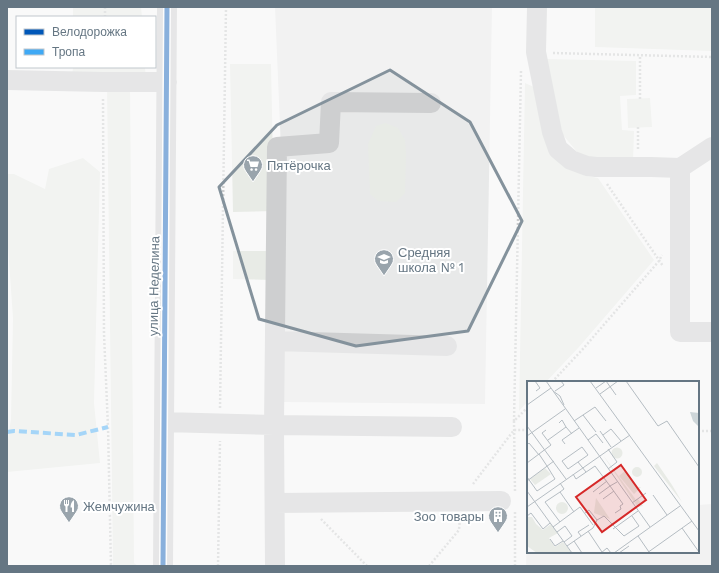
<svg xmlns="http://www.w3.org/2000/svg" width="719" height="573" viewBox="0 0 719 573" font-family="'Work Sans',sans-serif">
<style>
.built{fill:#e8e9e9}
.green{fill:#e8ebe6}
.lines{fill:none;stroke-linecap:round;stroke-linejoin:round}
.path{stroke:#cbcccd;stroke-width:2.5;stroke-dasharray:2 2;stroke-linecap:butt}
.minor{stroke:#cecfd0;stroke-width:20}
.quiet{stroke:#3fa9f5;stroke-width:4;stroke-dasharray:8 4;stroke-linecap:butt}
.cycleway-casing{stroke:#fff;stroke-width:8}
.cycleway{stroke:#0057b8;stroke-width:5}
.marked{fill:none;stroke:#84929c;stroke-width:3;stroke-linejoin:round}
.labels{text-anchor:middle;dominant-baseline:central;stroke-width:4;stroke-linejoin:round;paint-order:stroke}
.poi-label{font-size:13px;fill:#657683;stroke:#fff;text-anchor:start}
.street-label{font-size:13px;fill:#657683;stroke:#fff}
.inset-road{fill:none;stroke:#b5bdc3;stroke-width:1}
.view{fill:#d62828;fill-opacity:0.15;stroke:#d62828;stroke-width:2}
.inset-edge{fill:none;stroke:#657683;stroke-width:2}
</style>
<rect width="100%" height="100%" fill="#f9f9f9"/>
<path class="built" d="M275,7H492L485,404L282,402L281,150Z
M712,504V566H526L528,509V552H698V505Z"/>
<path class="green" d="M73,7H141L142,17H73Z
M595,7H712V51L595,47Z
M546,59L636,61V95L620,96L622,130L634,131L633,163L601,161L578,153L563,135L551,96Z
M230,64H271L274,211L233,212Z
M73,67H145L146,79L72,77Z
M525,83L536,88L551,143L587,176L598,178L654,260L579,347L546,382H528V401L519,411Z
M107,85H130L134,563L138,566H113Z
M650,98L652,127L628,128L627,99Z
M385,123L398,128L405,140L406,154L405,193L396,202L378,201L370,194L368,144L376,126Z
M83,158L100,172L94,403L100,463L7,472V446L11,419L13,318L7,233V174H14L45,189L49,169Z
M233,251H272V280L233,279Z"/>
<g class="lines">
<path class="path" d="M105,17V7
M553,53L712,57
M103,99L104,334L108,427L111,566
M640,99V55
M638,127V151
M607,184L663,266
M552,382L582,350L659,261L662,255
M220,408L226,7
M514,421L521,71
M698,431H712
M473,484L514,430H528
M515,491L514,421L528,407
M515,512V566
M321,519L367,566
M218,566L220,441
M429,566L459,530L460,517"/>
<path class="minor" d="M537,7L536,52L552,132L558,149L571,160L587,166L596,167H651L680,168L712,147
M7,80L103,82H167
M431,103L331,102L329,143L277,147L274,425L452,427
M680,168V332H712
M275,341L447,346
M164,422L274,425L275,566
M275,503L501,501
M163,566L167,7"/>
<path class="quiet" d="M7,432L14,431L76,435L108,427"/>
<defs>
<path id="cycleway" d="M163,566L167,7"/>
</defs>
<use href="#cycleway" class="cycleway-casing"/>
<use href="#cycleway" class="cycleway"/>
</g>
<path d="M0 0H719V573H0ZM390,70L470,122L522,221L468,331L356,346L259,319L219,187L277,125Z" fill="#f9f9f9" fill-opacity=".55" fill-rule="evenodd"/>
<path class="marked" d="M390,70L470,122L522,221L468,331L356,346L259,319L219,187L277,125Z"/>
<defs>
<symbol id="supermarket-pin" viewBox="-11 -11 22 30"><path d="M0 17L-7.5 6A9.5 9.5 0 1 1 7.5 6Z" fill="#99a4ac" stroke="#fff"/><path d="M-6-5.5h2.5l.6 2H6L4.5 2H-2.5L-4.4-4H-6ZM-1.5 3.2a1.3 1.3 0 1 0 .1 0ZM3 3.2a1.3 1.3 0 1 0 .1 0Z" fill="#fff"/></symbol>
<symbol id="school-pin" viewBox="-11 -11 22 30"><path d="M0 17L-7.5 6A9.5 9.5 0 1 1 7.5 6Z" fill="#99a4ac" stroke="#fff"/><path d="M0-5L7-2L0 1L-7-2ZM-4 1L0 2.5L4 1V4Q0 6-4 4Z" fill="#fff"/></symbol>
<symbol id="restaurant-pin" viewBox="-11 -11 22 30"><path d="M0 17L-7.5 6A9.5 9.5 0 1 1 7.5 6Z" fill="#99a4ac" stroke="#fff"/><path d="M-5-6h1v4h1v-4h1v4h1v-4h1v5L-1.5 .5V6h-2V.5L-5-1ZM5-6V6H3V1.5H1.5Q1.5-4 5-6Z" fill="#fff"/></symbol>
<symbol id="building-pin" viewBox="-11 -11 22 30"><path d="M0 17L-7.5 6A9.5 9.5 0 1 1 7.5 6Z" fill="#99a4ac" stroke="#fff"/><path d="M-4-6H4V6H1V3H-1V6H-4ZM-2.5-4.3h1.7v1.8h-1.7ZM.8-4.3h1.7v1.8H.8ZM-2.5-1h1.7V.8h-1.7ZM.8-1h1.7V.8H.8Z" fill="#fff"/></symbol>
</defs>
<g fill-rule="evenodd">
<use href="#supermarket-pin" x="242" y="154" width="22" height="30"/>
<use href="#school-pin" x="373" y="248" width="22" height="30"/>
<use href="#restaurant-pin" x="58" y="495" width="22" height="30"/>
<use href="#building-pin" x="487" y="505" width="22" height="30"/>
</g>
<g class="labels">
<g class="poi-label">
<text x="267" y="165">Пятёрочка</text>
<text x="398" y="252">Средняя<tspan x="398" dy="15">школа № 1</tspan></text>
<text x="83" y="506">Жемчужина</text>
<text x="484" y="516" text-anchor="end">Зоо товары</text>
</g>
<g class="street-label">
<text transform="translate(154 286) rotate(-89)">улица Неделина</text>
</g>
</g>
<g transform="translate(527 381)">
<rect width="172" height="172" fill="#f9f9f9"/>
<path d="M84.5 72a5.5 5.5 0 1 1 11 0a5.5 5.5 0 1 1-11 0ZM76,74L109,119L111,118L116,125L111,126L107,121ZM130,82L145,104L155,121L127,85ZM105 91a5 5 0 1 1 10 0a5 5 0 1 1-10 0ZM18,87L24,93L8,104L3,98ZM98,90L109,106H114L107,113L92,95ZM69,117L83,138L67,132ZM29 127a6 6 0 1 1 12 0a6 6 0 1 1-12 0ZM0,136H5L9,143L16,149L24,143L31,152L22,157L28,166L36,161L45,172H10L0,165Z" fill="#e8ebe6"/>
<path d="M163,31L172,32V46L166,40Z" fill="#ced6d9"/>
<path class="inset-road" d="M8,0L13,7L9,10M19,0L123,146M63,0L172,150M99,0L131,45L140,40L172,86M69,7L79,0L89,14M26,10L33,15L37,24M28,10L37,4L34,0M73,13L91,0M0,24L24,7M56,34L69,51M47,40L68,26L79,40M32,42L35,39L39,46M0,45L39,98M73,50L84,66M76,54L84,48L94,60M0,55L38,28M21,59L39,46L45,53M61,59L69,53L76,62M38,63L35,59L52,47M0,64L2,62L12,74M81,68L90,81L81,88M12,73L20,85M51,81L41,88L35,80L55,66L61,74L51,81L59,91M0,82L24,64L15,52L19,49M46,93L49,98L68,85L83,105L90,101M0,96L10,110L28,98L20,85M0,100L27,80M0,110L45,172M33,111L37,108L33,102M66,111L80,100M72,113L83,105L96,123L93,125L94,128L88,132M126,114L140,134M76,118L87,110M105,122L119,112M0,126L103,54M58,132L62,129L70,139M0,135L4,132L16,148L23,142M33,141L18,121L33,111L47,131M26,146L53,126L66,144M155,147L172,171M86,148L111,130M61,150L75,171M30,151L38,145L45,155L37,161M54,155L51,151L62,144M111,155L122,171M23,158L28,165L36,160M47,160L55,172M40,165L66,147L70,139L77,135L97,155L112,145L105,135M74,172L80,167L84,172M87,172L153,125M92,172L102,165M120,172L165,140"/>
<path class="view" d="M94,84L119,119L75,151L49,116Z"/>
<rect width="172" height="172" class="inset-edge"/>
</g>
<rect width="719" height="573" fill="none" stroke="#657683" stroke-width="16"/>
<rect x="16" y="16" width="140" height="52" fill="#ffffff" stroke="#c1c8cd"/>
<rect x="24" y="29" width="20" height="6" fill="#0057b8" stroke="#c1c8cd"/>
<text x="52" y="36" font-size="12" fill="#657683">Велодорожка</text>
<rect x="24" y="49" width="20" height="6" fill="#3fa9f5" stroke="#c1c8cd"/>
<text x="52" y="56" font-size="12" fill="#657683">Тропа</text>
</svg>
